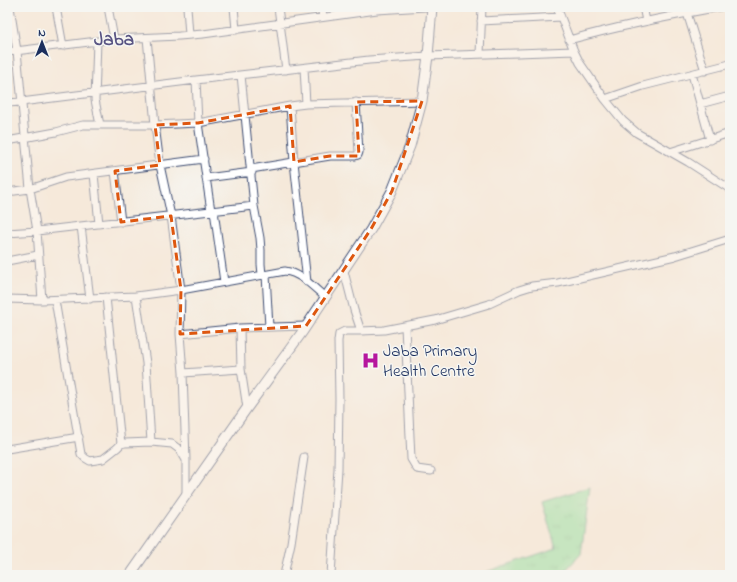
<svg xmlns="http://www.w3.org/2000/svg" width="737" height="582" viewBox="0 0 737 582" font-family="'Indie Flower',sans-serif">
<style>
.grass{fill:url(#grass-tufts);stroke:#54877e}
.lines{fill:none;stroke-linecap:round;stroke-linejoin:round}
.minor-casing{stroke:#3c4b71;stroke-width:9}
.major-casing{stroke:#3c4b71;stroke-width:11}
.minor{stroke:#fff;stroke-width:7}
.major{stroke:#fff;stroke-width:9}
.marked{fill:none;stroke:#de5710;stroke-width:3;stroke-dasharray:8 5;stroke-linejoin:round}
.labels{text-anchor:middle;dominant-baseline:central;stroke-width:3;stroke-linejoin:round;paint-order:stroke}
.poi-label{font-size:17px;fill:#1b2f5e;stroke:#f6f6f2;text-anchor:start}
.quarter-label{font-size:19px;font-weight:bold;fill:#595483;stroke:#f6f6f2}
</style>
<defs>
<pattern id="grass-tufts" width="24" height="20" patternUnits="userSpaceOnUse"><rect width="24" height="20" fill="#8edf9f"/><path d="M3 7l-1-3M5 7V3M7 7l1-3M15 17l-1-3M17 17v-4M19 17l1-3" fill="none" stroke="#7ac08b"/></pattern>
</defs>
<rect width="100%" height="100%" fill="#f6f6f2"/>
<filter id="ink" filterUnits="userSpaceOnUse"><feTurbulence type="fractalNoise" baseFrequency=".025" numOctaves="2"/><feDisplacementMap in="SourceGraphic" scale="8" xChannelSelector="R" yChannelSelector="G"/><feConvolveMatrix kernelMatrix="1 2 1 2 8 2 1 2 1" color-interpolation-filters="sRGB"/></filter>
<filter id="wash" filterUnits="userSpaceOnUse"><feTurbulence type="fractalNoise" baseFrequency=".012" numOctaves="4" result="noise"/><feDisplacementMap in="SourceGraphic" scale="16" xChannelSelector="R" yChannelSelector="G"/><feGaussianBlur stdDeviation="0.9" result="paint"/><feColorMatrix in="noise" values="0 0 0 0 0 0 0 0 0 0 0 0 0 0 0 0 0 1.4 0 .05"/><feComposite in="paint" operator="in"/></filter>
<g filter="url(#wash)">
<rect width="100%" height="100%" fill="#f5e9da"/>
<path class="grass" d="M590,487L581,554L561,575H477L556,548L542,502Z"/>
</g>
<g filter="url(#ink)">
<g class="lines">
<defs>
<path id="minor" d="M10,7L17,51L30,189L37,231L42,300
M56,7L63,46
M108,7L114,39
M187,7L189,35
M234,7L236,30
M278,7L286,70
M321,7L323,17
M557,7L574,51L580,63L605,99L623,121L637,133L688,162L730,189
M643,7L646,21
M687,13L705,71
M481,21L561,17
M147,38L155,125L160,165L171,216L181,290L180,334L183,373L186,460
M569,40C619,26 670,16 720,7
M97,41L95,100L100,125
M7,52L114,39L179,36L203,34L377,10L425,7
M480,54L482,7
M304,68L306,104
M692,74L710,140
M241,75L254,206L260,238L261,250V264L262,275
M196,80L198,123L211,211
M605,99L643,86L730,64
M7,103L21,102L196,80L369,60L428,56L574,51
M700,104L730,96
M290,106L294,162L307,282
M7,141L56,132L83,125H155L198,123L290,106L306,104L422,101
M670,152L730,133
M251,169L330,156H355L358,155L359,152L356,102
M115,171L121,222
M94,174L99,224
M206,178L252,172
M7,192L30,189L66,177L204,159
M214,211L224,282
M81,226L90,299
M7,233L37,231L254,206
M7,261L38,255
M344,271L354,310L361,331
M266,275L269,327
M136,296L146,363L151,442
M106,297L121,444
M7,299L42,300L136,296L181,290L285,271C301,273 313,287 325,297
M55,300L81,454L85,458L90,461L103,459L117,448L121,444L125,443L151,442L172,444L180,450L186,460V495
M405,326L411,459L417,469L431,471
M240,328L306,326
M180,334L240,328L241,369L247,408
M183,373L241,369
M7,449L79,437
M284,575L291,543L304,457
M331,575L338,469L339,399L338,341L339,334L345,331H361L384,330L435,320L489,304L519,290L532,286L558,283L675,256L730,239"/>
<path id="major" d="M130,575L247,408L303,331L371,229L392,191L410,146L422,101L428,56L432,7"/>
</defs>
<use href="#minor" class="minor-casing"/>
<use href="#major" class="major-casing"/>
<use href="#minor" class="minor"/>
<use href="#major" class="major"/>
</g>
</g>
<path d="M0 0H737V582H0ZM422,101L392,191L371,229L306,326L180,334L181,290L171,216L121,222L115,171L160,165L155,125L198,123L290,106L294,162L330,156H359L356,102Z" fill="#f5e9da" fill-opacity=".55" fill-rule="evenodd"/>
<path class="marked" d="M422,101L392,191L371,229L306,326L180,334L181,290L171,216L121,222L115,171L160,165L155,125L198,123L290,106L294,162L330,156H359L356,102Z"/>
<defs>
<symbol id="hospital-bare" viewBox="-9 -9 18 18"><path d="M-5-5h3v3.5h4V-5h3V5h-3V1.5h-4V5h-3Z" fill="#b5179e" stroke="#f6f6f2" stroke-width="2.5" paint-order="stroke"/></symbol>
</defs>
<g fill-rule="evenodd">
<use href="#hospital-bare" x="358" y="348" width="25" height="25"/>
</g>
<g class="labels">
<g class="poi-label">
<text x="383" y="351">Jaba Primary<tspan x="383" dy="20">Health Centre</tspan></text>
</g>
<g class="quarter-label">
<text x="114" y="40">Jaba</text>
</g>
</g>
<rect width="737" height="582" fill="none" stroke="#f6f6f2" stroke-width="24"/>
<g transform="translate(42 42)" stroke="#f6f6f2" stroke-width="3" paint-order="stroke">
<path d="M0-3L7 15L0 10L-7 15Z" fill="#1b2f5e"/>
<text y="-6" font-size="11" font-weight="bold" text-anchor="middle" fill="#1b2f5e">N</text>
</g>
</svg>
